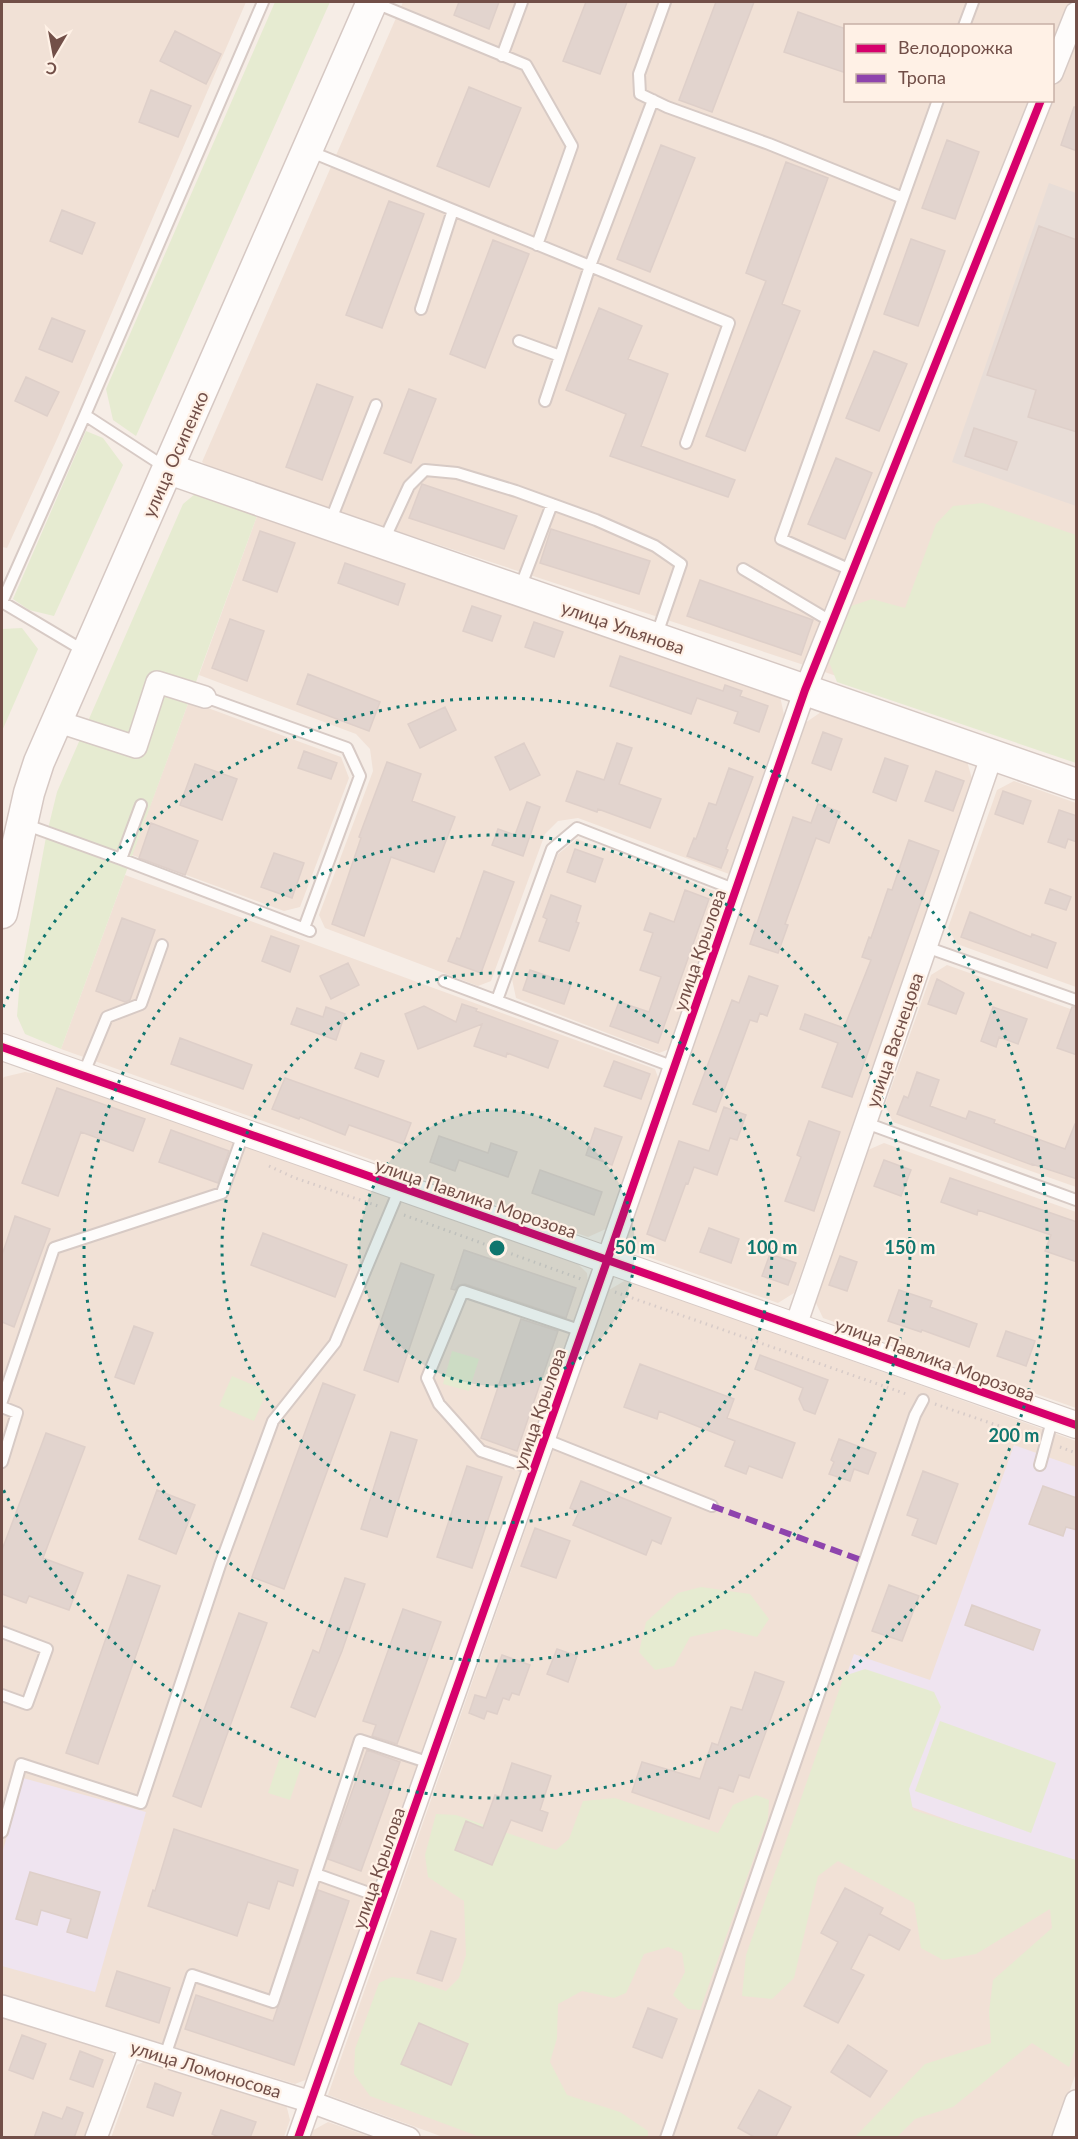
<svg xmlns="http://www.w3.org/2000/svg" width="1078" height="2139" viewBox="0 0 1078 2139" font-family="Lato,sans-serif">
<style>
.residential{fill:#f1e1d6;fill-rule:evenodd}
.industrial{fill:#e8ddd7}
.education{fill:#efe4f0}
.green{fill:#e6ebd1}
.building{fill:#e2d4ce;stroke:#decfc9;stroke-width:1.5}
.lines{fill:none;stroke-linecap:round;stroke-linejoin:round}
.service-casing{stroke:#d7cac5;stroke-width:14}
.minor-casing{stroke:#d7cac5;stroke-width:24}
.tertiary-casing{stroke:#d7cac5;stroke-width:28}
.secondary-casing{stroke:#d6c8c3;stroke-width:33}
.path{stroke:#d7cbc8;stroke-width:3;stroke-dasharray:1.5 4.5;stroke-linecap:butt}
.service{stroke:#fefcfb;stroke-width:10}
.minor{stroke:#fefcfb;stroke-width:21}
.tertiary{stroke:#fefcfb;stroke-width:26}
.secondary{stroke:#fefcfb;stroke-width:30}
.quiet{stroke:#8e44ad;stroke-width:6;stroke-dasharray:12 6;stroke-linecap:butt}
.cycleway-casing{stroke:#fff1e6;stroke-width:11}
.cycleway{stroke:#d6006c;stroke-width:8}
.ring{fill:none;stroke:#0f766e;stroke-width:3;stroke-dasharray:3 6}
.labels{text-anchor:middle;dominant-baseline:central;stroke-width:4.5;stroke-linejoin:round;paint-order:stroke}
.street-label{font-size:18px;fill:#724f48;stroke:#fff1e6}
.centre{fill:#0f766e;stroke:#fff1e6;stroke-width:3}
.ring-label{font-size:18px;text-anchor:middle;font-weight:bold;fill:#0f766e;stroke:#fff1e6;stroke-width:4.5;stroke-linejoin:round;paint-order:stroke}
</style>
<rect width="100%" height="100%" fill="#f6ede6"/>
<path class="residential" d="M2,2H246L58,437L7,548L2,547Z
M403,2H1076V758L810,667L217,472L202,462ZM846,26H1052V100H846Z
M257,516L780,696L784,715L729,874L578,818L558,821L545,834L491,981L478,986L325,928L319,915L373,771L370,749L356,734L199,675Z
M189,701L341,757L349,778L300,907L284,911L132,855Z
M824,710L967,761L972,779L794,1293L778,1303L634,1252L627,1238L805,723Z
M1014,781L1076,803V987L957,944L948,928L997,790Z
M577,839L717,892L722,905L672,1048L659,1053L516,998L512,979L558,854Z
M125,875L655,1069L660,1083L608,1228L588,1237L61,1049Z
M947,965L1076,1011V1187L893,1122L885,1105L931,975Z
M25,1072L51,1077L578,1264L587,1273L588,1284L308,2079L295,2084L2,1994V1080L4,1077Z
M884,1143L1076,1212V1408L823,1318L815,1301L868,1150Z
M626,1280L1076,1441V2073L1053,2137H443L328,2095L609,1290Z
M2,2016L110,2049L117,2062L89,2137H2Z
M147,2060L286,2104L290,2120L284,2137L111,2138L137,2065Z
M328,2122L371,2137L308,2138L310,2132Z"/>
<path class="industrial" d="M1049,183L1076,193V506L952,462Z"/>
<path class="education" d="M1014,1445L1076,1467V1866L812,1771L854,1654L930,1680Z
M23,1778L146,1812L95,1992L2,1966V1854Z"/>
<path class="green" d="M275,2H330L136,436L113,420L106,389Z
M86,431L103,438L123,465L54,616L29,610L13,599Z
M195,494L257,516L61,1049L25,1034L17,1016L20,979L46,837L57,792L183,504Z
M983,503L1076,535V763L837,682L829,662L837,627L851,606L872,599L905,608L936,524L953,506Z
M22,628L38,649L2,731V629Z
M452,1351L479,1359L469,1391L443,1384Z
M232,1376L267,1391L254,1421L219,1406Z
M701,1587L750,1594L769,1619L757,1637L725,1629L690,1637L674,1666L655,1670L639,1652L646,1622L678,1593Z
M865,1669L934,1692L941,1707L909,1789L913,1810L1076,1860V2046L1069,2067L1032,2043L953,2107L915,2119L897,2137H855L925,2064L991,2043L989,2011L993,1980L1052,1928L1050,1909L976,1954L943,1960L921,1948L914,1903L838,1861L818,1876L794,1978L772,1999L742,1996L746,1955L844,1676Z
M940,1721L1056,1763L1031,1833L915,1791Z
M280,1757L302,1764L290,1800L268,1793Z
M756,1795L769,1800L768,1818L700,2010L688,2009L673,1995L685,1972L682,1953L668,1947L644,1954L626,1993L614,1998L582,1991L558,2004L557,2038L550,2062L567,2095L620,2112L648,2131V2137H480L370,2096L354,2074L355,2049L379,1983L392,1977L413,1980L446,1991L459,1978L466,1955L464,1901L428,1877L425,1855L436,1814L456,1815L556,1850L569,1839L583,1801L615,1798L718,1833L733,1805Z"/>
<path class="building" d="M459,2H499L489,29L454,15Z
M586,2H627L600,74L563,61Z
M716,2H754L712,112L679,100Z
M798,12L846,29V73L784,52Z
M175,31L221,54L206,84L160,61Z
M469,87L521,108L489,187L437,166Z
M151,90L191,106L178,137L139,122Z
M1074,107H1077V151L1061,145Z
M947,140L979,152L955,219L922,208Z
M661,145L695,158L650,272L617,259Z
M786,162L828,178L782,304L800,311L745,451L706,436L766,281L746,273Z
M389,201L424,214L382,328L346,315Z
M62,210L95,223L82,254L50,241Z
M1039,226L1077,240V432L1028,417L1036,390L987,375Z
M911,239L945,251L918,326L884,314Z
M493,240L529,254L485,368L450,354Z
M599,308L642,326L628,359L668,374L641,446L735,480L728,497L610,456L626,414L566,390Z
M52,318L85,331L72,362L39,349Z
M874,351L907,364L879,431L846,418Z
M26,377L59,392L47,416L15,401Z
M317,384L353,397L322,480L286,467Z
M409,389L436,399L411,463L384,453Z
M974,428L1017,442L1007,470L965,456Z
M836,458L872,473L845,539L808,524Z
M422,484L517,516L504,549L409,518Z
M551,529L650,561L639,594L540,563Z
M260,531L295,543L277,592L243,580Z
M345,563L405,584L398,605L338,583Z
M700,580L813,620L801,655L687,616Z
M472,606L501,616L492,641L463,631Z
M230,619L264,631L247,681L212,668Z
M534,622L563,632L554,657L525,647Z
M620,656L723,691L725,685L742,691L740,696L768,706L759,732L734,723L738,712L697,698L691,714L610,686Z
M308,674L380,702L369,731L297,704Z
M445,707L456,730L420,748L408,724Z
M823,732L842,739L831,770L812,763Z
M524,743L540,775L510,790L495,757Z
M617,743L632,748L619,784L661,799L650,828L598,809L597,812L566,801L577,771L604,780Z
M304,751L337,763L331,779L298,768Z
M885,758L908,766L896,801L873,792Z
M387,762L421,774L412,801L455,817L434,872L391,857L364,936L332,924L361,838L359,837Z
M195,764L237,779L222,820L180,805Z
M729,768L753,777L726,849L728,850L721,868L687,856L694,838L696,839L709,803L716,805Z
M936,771L964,781L953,811L925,801Z
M1003,791L1031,801L1023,824L995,814Z
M527,802L540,807L523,856L492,845L498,829L515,835Z
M818,804L840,812L829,843L816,838L785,924L788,925L778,953L750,944L793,817L811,823Z
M1059,810L1077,816V842L1068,839L1065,848L1048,842Z
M151,823L198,841L185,875L139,858Z
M909,840L939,851L852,1097L822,1087L838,1043L800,1029L805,1014L844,1028L871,960L862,957L869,937L871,938L888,889L892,890Z
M575,849L603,859L595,882L567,872Z
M274,853L304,863L292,898L261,887Z
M484,871L514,882L481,973L448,961L457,938L460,939Z
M1050,889L1071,897L1066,910L1045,903Z
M685,890L709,899L658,1043L610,1026L619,1002L649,1012L661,977L640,970L653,933L644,930L650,913L674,922Z
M551,895L581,906L576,922L579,923L569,951L539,941L547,919L543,917Z
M970,912L1031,937L1032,934L1056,943L1047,968L961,937Z
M122,918L155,930L130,1000L125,1002L96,991Z
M271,936L299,946L290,972L262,961Z
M348,963L359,985L331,999L320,976Z
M530,970L571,984L564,1004L523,990Z
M749,976L778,986L767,1016L760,1013L757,1022L750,1020L716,1112L693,1104L732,1000L739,1003Z
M937,979L964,993L956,1014L928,1004Z
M462,1004L477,1009L476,1011L558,1041L548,1068L507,1053L506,1057L474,1046L482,1024L418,1049L405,1014L424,1006L456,1022Z
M326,1007L345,1014L336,1040L291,1024L297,1008L323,1017Z
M993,1007L1027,1019L1018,1044L999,1037L996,1047L981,1041Z
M1072,1007H1077V1055L1057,1048Z
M180,1038L252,1065L243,1089L171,1064Z
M361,1053L384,1061L378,1077L355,1068Z
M614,1061L650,1074L641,1099L604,1086Z
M917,1072L939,1080L930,1106L966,1119L969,1111L995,1120L994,1123L1065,1149L1075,1124H1077V1179L1032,1164V1165L897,1114L904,1096L908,1098Z
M285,1078L411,1123L403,1144L349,1125L345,1135L300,1117L299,1119L272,1109Z
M57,1088L145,1119L133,1151L81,1132L58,1196L22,1183Z
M724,1107L746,1115L737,1140L730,1138L717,1175L694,1167L688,1184L686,1183L665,1241L647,1234L679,1141L709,1151Z
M809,1121L840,1132L814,1211L785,1201L801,1157L797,1155Z
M595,1128L622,1137L612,1165L586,1155Z
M171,1130L229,1151L218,1183L159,1162Z
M439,1136L488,1153L491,1143L517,1152L508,1177L459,1160L455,1171L430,1162Z
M884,1160L911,1170L901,1196L874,1186Z
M540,1170L602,1192L594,1215L532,1193Z
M950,1178L1077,1222V1262L1045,1251L1051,1235L978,1210L977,1215L941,1202Z
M15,1216L50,1229L14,1327L2,1322V1255Z
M709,1228L739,1239L731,1263L700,1252Z
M263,1233L347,1265L335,1297L251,1265Z
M464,1250L576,1288L566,1318L465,1284L459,1285L455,1290L451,1289Z
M770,1254L796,1263L788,1285L762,1276Z
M840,1256L857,1262L847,1291L829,1285Z
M401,1263L434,1275L398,1382L364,1370Z
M899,1290L932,1301L930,1307L977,1324L969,1347L922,1330L921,1332L888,1321Z
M521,1319L558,1331L517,1451L481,1438Z
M134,1326L153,1333L134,1384L115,1377Z
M1006,1331L1035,1341L1026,1366L997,1356Z
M760,1355L828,1380L815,1414L804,1410L799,1399L803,1388L755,1369Z
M640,1364L734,1399L727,1418L795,1443L782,1478L749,1466L746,1474L725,1466L735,1441L659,1411L657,1419L624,1407Z
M323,1383L355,1395L284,1589L252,1577Z
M391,1432L417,1440L387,1537L361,1529Z
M46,1433L85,1447L43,1558L83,1573L69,1610L29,1596L26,1603L2,1594V1550Z
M839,1439L876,1453L868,1474L854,1469L850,1481L829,1474L834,1462L831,1460Z
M467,1466L502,1477L472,1568L437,1557Z
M923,1471L958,1484L936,1544L912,1535L918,1519L907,1515Z
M581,1481L671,1518L661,1544L652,1540L646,1555L573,1525L579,1512L570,1508Z
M1043,1486L1077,1498V1530L1066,1527L1063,1536L1029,1524Z
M157,1490L195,1505L176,1554L139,1539Z
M535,1528L570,1541L556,1578L521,1566Z
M128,1575L160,1586L98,1764L66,1753Z
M345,1578L365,1584L342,1651L315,1717L291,1707L313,1650L319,1653Z
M889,1585L919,1596L902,1641L872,1631Z
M972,1605L1040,1630L1033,1650L965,1625Z
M403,1609L441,1622L397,1744L372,1736L376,1725L363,1721Z
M239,1613L267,1623L201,1807L173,1796Z
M557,1649L577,1656L568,1682L547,1674Z
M502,1655L530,1665L519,1695L512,1693L509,1700L503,1698L497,1714L487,1711L484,1719L469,1713L475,1695L486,1698Z
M755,1672L784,1682L749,1778L739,1775L733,1792L719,1787L709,1819L632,1792L642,1762L700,1779L712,1743L718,1745L731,1707L742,1710Z
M367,1750L400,1762L361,1871L328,1859Z
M512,1763L551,1776L540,1810L548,1813L542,1831L511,1820L492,1865L455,1850L466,1821L483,1828L495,1795L501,1797Z
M174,1829L298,1870L293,1886L278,1881L269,1909L248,1902L237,1936L148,1906L153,1890L155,1891Z
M30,1872L100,1892L87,1938L67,1932L71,1919L41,1910L37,1925L16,1919Z
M845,1888L883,1908L880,1914L910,1930L899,1950L869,1934L851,1969L864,1975L838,2023L804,2006L838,1942L821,1933Z
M318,1890L349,1901L294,2065L185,2029L196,1995L273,2021Z
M431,1931L456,1939L442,1981L417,1973Z
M117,1971L170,1988L159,2023L106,2006Z
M648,2008L677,2019L662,2058L633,2047Z
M419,2023L468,2044L451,2085L401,2064Z
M22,2035L46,2044L33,2079L9,2070Z
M848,2045L887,2071L870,2097L831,2072Z
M80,2051L103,2060L93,2087L70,2079Z
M155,2083L181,2093L173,2116L147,2107Z
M759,2090L791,2107L775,2138H756L738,2128Z
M67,2107L83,2113L74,2138H34L43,2112L62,2119Z
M221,2110L256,2122L250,2138H221L212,2134Z"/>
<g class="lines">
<defs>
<path id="service" d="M373,2L526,65L572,146L537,245
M665,2L639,74L640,94L667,107L769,144L903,198
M964,26L973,2
M502,56L522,2
M309,151L729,323L686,443
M421,309L453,210
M519,341L560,356
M545,401L590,266L653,100
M85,415L2,602L86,652
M165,467L85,415L263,2
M330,522L376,405
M384,540L409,486L425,470L457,473L516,491L596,520L655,546L681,564L656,637
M743,569L832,622
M853,571L781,539L938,100
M520,588L552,504
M205,697L347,748L360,776L304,928
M24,824L121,859L310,931
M121,859L141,805
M926,947L1076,1000
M444,981L674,1067
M497,1000L552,849L577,828L736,890
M83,1075L107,1017L141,1004L162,945
M866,1123L1076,1200
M2,1401L54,1248L222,1193L244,1132
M2,1407L17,1413L2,1462
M544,1439L712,1506
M1040,1465L1053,1417
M534,1469L481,1451L439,1404L427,1378L463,1291L582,1331
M2,1632L47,1649L27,1704L2,1695
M2,1832L21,1764L141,1803L220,1565L273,1421L335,1343L400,1188
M316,1874L383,1898
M165,2056L192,1975L273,2002L360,1740L430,1763
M666,2138L915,1415L923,1400"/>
<path id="minor" d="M1052,73L1076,13
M56,721L136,747L157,682L205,697
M796,1325L992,755
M2,2006L311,2102L409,2138
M96,2138L130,2046
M298,2138L607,1261L805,690L1041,100
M1063,2138L1076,2101"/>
<path id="tertiary" d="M2,1047L1076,1425"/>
<path id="secondary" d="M169,469L1076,784
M2,913L29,793L39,762L372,2"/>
</defs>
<use href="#service" class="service-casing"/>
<use href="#minor" class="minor-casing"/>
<use href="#tertiary" class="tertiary-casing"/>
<use href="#secondary" class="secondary-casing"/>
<path class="path" d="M269,1166L295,1178L378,1206
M404,1215L581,1279
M615,1292L909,1395
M935,1404L1034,1438
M1060,1447L1076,1453"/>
<use href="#service" class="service"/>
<use href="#minor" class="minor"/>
<use href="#tertiary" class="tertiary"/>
<use href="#secondary" class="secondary"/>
<path class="quiet" d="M712,1506L864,1561"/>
<defs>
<path id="cycleway" d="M2,1047L1076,1425
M298,2138L607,1261L805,690L1041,100"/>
</defs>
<use href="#cycleway" class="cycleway-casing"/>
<use href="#cycleway" class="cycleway"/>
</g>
<circle cx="497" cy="1248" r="138" fill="#0f766e" fill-opacity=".12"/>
<g class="ring">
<circle cx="497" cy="1248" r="138"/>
<circle cx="497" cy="1248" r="275"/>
<circle cx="497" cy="1248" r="413"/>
<path d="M3 1007A550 550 0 1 1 3 1489"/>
</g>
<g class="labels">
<g class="street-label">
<text transform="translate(175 454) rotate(-66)">улица Осипенко</text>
<text transform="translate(623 627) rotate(19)">улица Ульянова</text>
<text transform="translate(699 950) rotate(-71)">улица Крылова</text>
<text transform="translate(894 1040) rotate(-71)">улица Васнецова</text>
<text transform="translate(476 1198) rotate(19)">улица Павлика Морозова</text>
<text transform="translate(935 1359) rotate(20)">улица Павлика Морозова</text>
<text transform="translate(539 1409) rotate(-71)">улица Крылова</text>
<text transform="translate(378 1868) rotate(-71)">улица Крылова</text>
<text transform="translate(206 2069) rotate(17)">улица Ломоносова</text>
</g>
</g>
<circle cx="497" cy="1248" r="9" class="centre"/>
<g class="ring-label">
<text x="635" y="1254">50 m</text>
<text x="772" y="1254">100 m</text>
<text x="910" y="1254">150 m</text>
<text x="1014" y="1442">200 m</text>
</g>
<rect width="1078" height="2139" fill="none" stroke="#724f48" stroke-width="6"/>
<rect x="844" y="24" width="210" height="78" fill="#fff1e6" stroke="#c7b0a7" stroke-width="1.5"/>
<rect x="856" y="44" width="30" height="9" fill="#d6006c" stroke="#c7b0a7" stroke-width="1.5"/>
<text x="898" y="54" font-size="18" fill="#724f48">Велодорожка</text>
<rect x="856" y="74" width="30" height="9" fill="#8e44ad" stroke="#c7b0a7" stroke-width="1.5"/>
<text x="898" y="84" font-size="18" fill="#724f48">Тропа</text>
<g transform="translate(54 54) rotate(190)" stroke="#fff1e6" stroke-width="4.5" paint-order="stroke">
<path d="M0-4.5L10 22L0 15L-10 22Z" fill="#724f48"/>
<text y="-9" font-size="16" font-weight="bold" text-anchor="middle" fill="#724f48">С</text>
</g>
</svg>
